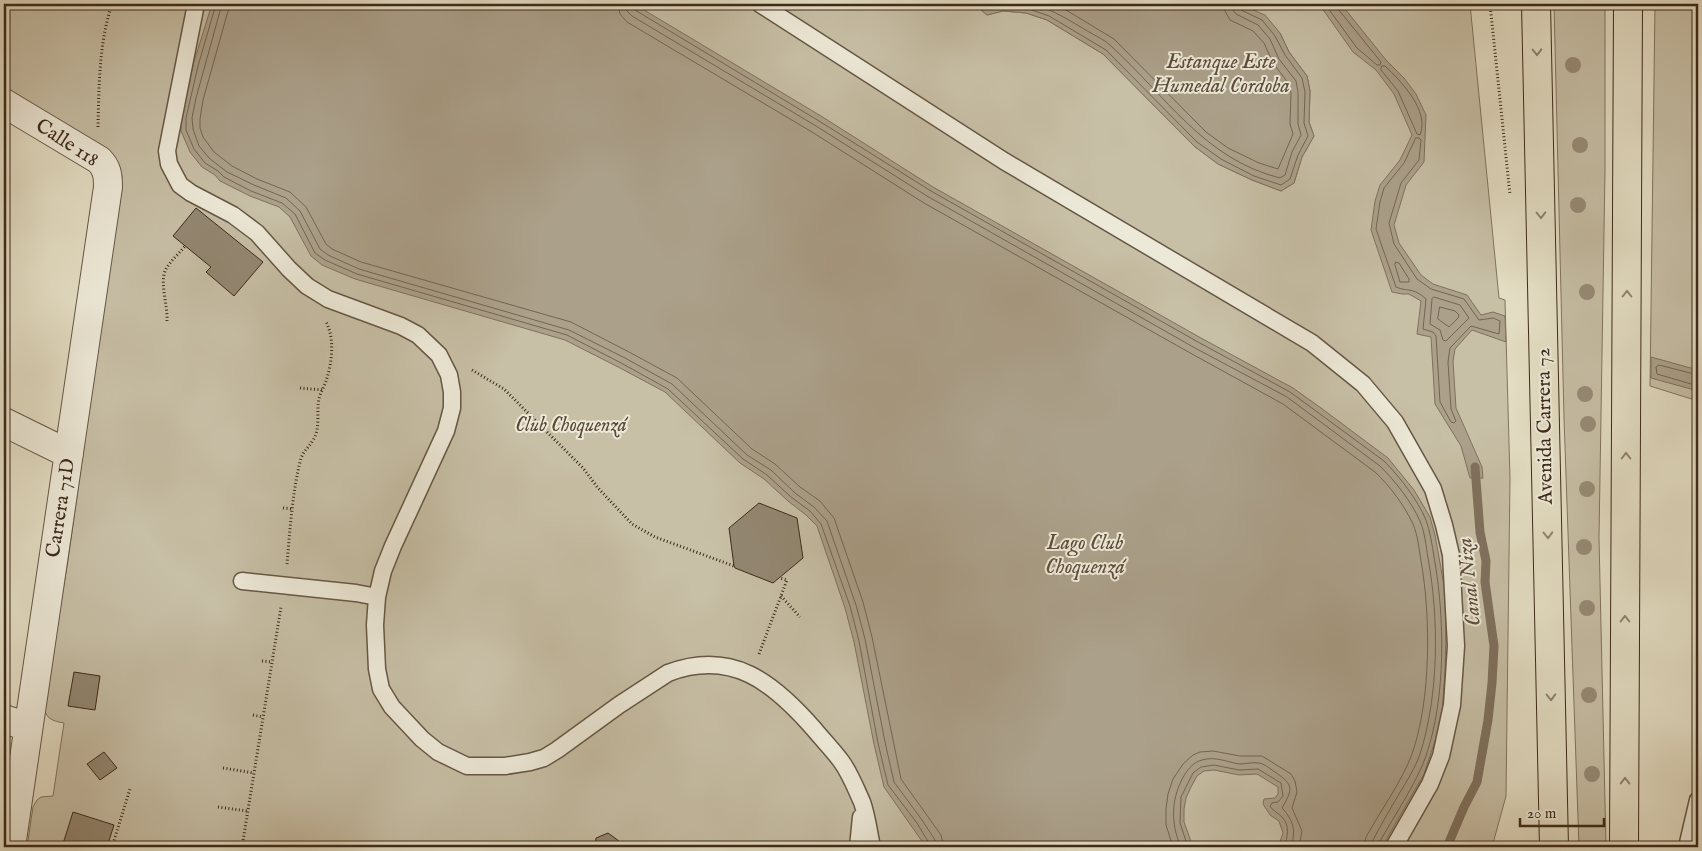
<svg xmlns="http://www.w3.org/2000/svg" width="1702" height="851" viewBox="0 0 1702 851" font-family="'IM FELL English',serif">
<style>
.green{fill:#c7bfa6;stroke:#827460}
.water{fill:#aba08a;stroke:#7f715e}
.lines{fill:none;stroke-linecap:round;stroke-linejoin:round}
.shore{stroke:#746552;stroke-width:1}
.stream{stroke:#7f715e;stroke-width:9}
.building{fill:#938772;stroke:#3d2a1b}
.lane-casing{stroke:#665745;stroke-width:19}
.street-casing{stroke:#665745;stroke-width:30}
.highway-casing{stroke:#3d2a1b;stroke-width:30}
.path{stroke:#3d2a1b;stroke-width:3;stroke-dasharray:1 2.5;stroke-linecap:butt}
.lane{stroke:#ede9d8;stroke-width:16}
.street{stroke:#ede9d8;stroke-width:28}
.highway{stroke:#e3ddc3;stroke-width:28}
.tree{fill:#978b76}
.oneway{stroke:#90846f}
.labels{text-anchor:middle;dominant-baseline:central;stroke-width:4;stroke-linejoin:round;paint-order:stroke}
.street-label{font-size:20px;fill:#3d2a1b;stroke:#ede9d8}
.park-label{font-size:20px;font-style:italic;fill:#594837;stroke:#ede9d8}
.water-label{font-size:21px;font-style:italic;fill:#5e4d3c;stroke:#ede9d8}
</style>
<rect width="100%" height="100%" fill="#e3ddc3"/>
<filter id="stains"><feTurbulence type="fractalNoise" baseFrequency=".004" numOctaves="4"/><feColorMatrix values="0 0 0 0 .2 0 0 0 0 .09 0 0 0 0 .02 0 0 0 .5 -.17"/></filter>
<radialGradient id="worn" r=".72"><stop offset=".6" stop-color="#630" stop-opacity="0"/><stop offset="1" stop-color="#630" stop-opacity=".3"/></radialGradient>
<path class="green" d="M4,4H979V8L987,15L1003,11L1026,13L1047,20L1103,54L1194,146L1218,164L1252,180L1281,191L1294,183L1302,157L1314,136L1309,122L1310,91L1307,76L1289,52L1280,33L1239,4H1470L1499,298L1505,300L1510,478L1506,796L1492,847H27L33,807L37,800L41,797L53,796L64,723C53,721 45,719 44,706L68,560L122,176L118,162L112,154L4,87Z
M1554,4H1605V170L1599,538L1606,847H1579L1564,418Z
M1655,4H1698V401L1650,386Z"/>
<path class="water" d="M212,4H634L821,116L933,187L1201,338L1293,388L1321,408L1388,458L1414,490L1430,517L1435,535L1445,591L1446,626L1445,672L1442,714L1436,738L1424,774L1382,847H1278L1283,833L1279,821L1270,815L1263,804L1264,799L1275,798L1278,794V787L1257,774L1239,775L1214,770L1204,771L1197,776L1191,787L1186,798L1184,809V822L1193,847H926L884,787L874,744L854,642L845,608L817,526L806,515L788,501L764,479L740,463L665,392L620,368L565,340L355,279L322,265L311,256L290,217L279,207L250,196L220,181L215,175L202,167L190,152L181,131V117L193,65Z
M979,4H1239L1265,15L1280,33L1289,52L1307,76L1310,91L1309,122L1314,136L1302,157L1294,183L1281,191L1252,180L1218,164L1194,146L1103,54L1047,20L1026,13L1003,11L987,15L979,8Z
M1319,4H1341L1386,60L1404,78L1416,94L1426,115L1424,162L1406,185L1394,225L1399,243L1421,275L1433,284L1467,295L1481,315L1493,312L1505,316L1506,342L1472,330L1455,349L1453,361L1456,408L1482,467L1483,478H1470L1461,446L1435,404L1431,337L1417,334L1421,301L1409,294H1402L1392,292L1371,230L1375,201L1380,185L1400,160L1412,135L1394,94L1376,70L1353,52Z
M1651,357L1698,370V391L1651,378Z"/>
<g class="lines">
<path class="shore" d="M216,4L198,66L186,118V130L194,149L205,163L218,171L224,177L251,191L282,203L295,214L315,253L325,260L357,274L567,335L623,364L668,389L743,459L767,475L791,497L810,511L821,524L850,606L859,641L878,743L888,785L917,823L929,843L930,847
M222,4L196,98L192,118L193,129L199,146L209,158L227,172L254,185L286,198L300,211L320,249L328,255L359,269L569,330L625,358L672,384L747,455L771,470L795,493L814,507L827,521L856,605L865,639L885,742L894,782L922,820L935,840L936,847
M230,4L203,100L200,119V128L203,137L214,152L232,166L257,179L290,192L306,207L326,244L332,249L361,262L571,322L629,352L677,378L752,449L775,464L800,487L820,501L834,518L863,602L872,637L901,779L941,835L944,847
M618,4L620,14L627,22L812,132L924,203L1192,354L1283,404L1375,472C1390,486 1404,505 1413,524C1418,536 1419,549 1421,561C1431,617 1431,700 1412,754C1402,781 1381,810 1366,837L1364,847
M626,4L627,11L632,16L816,126L927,196L1195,348L1287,397L1380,466C1395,481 1411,501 1420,521C1425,533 1426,546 1428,558C1439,618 1439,695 1420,754C1415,768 1407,781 1399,794C1390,809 1381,825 1373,840L1372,847
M632,4L635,10L819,121L931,191L1198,342L1290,392L1384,461C1400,477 1417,499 1426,520C1430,531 1432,544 1434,557C1445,618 1446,697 1426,756C1416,784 1394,816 1379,843L1378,847
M984,4L989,9L1003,6L1026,8L1049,16L1106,50L1197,142L1221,159L1254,176L1281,185L1290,179L1298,155L1308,136L1304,123L1305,92L1302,78L1285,55L1275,36L1262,20L1241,10L1238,4
M1035,4C1054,11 1071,21 1089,32C1096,36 1105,40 1111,46C1166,96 1204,159 1280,178L1285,175L1292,152L1301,135L1298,124V92L1296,81L1279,59L1270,39L1258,25L1236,14L1232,9V4
M1056,4L1114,39L1206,132L1228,148L1259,163L1278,169L1293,134L1290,124L1291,93L1289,84L1273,63L1264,43L1253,31L1230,20L1225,11L1224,4
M1325,4L1357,48L1377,65H1380L1381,62L1338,9L1337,4
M1382,66H1385C1401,81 1430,111 1420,135L1417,134L1398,91L1381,70Z
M1416,138H1419L1421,140L1419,160L1401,183L1389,223L1394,244L1417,279L1431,289L1464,299L1479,320L1493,318L1500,321L1499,334L1471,326L1450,348L1448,362L1451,409L1456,421L1454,423L1451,422L1440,402L1436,336L1433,332L1423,329L1426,299C1413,287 1408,292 1396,287L1376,229L1380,202L1384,188L1404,163Z
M1396,262L1399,263L1409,279V282H1400L1395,265Z
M1434,297L1460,305L1469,318L1446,341L1443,340L1440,330L1430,324L1432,299Z
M1440,307L1455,311L1459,315L1458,318L1449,327L1438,319Z
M1698,375L1659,365L1656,367L1657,374L1698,386
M1173,847L1166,825V809L1168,794L1173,779L1183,764L1193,755L1200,752L1213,751L1240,756H1262L1291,774L1295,781L1297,792L1292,808L1302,831L1299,847
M1181,847C1170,823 1171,797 1185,774C1189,768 1194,762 1202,760C1215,756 1227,762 1239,764C1246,764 1252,762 1258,763C1264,763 1270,769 1275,772C1294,785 1293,789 1282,808C1294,821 1296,831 1291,847
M1188,847L1180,823L1181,797L1193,773L1201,767L1214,765L1239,770L1258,769L1281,783L1283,796L1278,802L1272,803L1270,806C1273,811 1277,812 1282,817C1290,825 1288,837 1284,847"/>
<path class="stream" d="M1447,847L1464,807L1477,782L1488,720L1492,683L1494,646L1485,582L1486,561L1480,532L1475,467"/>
</g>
<path class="building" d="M196,208L263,262L234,296L206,272L211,267L173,236Z
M759,503L797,518L803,558L773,583L735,568L734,566L729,528Z
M74,672L100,676L95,710L68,706Z
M104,752L117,768L100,780L87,764Z
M73,812L114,825L107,847H62Z
M608,833L619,841L618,847H595L596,838Z"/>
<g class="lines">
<defs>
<path id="lane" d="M196,4L167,151L169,164L180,185L191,193L233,215L257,233L289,269L307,286L328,299L401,326L418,335L439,355L449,375L452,392V408L446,431L393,546L383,571L377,597L375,625L377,669L381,689L392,707L422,739L438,752L467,766H505L530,762L544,758L557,750L619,705L668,673C732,649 773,682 814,729C823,740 833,750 841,761C850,773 856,789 862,802C867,816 869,833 872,847
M760,4L1004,161L1312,343L1363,384L1395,422L1433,489L1444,525L1451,555L1456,646L1452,705L1441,756L1430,784L1394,847
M242,581L356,593L377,597
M858,847L861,817
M1687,847L1698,800"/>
<path id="street" d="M4,103L99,160C107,168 108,175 108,187L11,847
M4,422L69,454
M4,719L28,727"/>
<path id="highway" d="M1536,4L1554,847
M1624,847L1628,4"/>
</defs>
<use href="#lane" class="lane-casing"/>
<use href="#street" class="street-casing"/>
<use href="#highway" class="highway-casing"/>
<path class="path" d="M1490,4L1510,195
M98,127C99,85 99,43 112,4
M167,321C168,306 160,285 165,271C169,262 179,254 185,246
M472,370L504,389L583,468L598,488L632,524L655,537L734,566
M300,388L323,390
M283,508L293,509
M287,564C290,530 292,495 300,462C303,450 308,449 313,440C321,428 316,412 319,399C320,393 324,387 326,381C332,364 335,338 326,322
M781,596L800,617
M759,654L787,580L779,578
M262,661L272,662
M253,715L263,717
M223,768L254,773
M218,807L247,811
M112,847L130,789
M242,847L281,607"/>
<use href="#lane" class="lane"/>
<use href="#street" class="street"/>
<use href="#highway" class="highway"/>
</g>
<g class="tree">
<circle cx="1573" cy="65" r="8"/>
<circle cx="1580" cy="145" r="8"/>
<circle cx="1578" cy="205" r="8"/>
<circle cx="1587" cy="292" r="8"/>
<circle cx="1585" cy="394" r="8"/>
<circle cx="1588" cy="424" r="8"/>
<circle cx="1587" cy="489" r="8"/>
<circle cx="1584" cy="547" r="8"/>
<circle cx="1587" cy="608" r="8"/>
<circle cx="1589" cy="695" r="8"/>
<circle cx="1592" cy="774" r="8"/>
</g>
<defs><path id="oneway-chevron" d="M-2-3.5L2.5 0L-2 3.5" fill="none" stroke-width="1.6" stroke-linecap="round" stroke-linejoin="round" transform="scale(1.25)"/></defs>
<g class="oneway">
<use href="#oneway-chevron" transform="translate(1537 52) rotate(89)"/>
<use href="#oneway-chevron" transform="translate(1541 215) rotate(89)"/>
<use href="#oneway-chevron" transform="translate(1627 294) rotate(-90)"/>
<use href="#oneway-chevron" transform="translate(1626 456) rotate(-90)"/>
<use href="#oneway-chevron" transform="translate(1548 535) rotate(89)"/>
<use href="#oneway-chevron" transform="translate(1625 619) rotate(-90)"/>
<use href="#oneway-chevron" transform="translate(1551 697) rotate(89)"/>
<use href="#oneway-chevron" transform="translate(1625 781) rotate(-90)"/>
</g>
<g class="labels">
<g class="street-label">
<text transform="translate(67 143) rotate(33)">Calle 118</text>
<text transform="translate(1545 426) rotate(-91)">Avenida Carrera 72</text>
<text transform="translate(61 508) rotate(-81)">Carrera 71D</text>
</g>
<g class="park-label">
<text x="571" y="425">Club Choquenzá</text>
</g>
<g class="water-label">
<text x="1221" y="62">Estanque Este<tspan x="1221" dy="24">Humedal Cordoba</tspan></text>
<text x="1085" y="543">Lago Club<tspan x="1085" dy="24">Choquenzá</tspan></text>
<text transform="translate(1470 582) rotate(-96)">Canal Niza</text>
</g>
</g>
<rect width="1702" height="851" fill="none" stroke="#e3ddc3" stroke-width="20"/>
<rect x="5" y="5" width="1692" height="841" fill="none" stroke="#3d2a1b" stroke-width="2.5"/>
<rect x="10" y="10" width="1682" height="831" fill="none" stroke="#3d2a1b"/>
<path d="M1520 818v8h84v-8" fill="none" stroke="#3d2a1b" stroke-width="2.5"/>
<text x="1527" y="818" font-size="15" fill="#3d2a1b" stroke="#ede9d8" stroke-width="4" paint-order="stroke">20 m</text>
<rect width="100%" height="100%" filter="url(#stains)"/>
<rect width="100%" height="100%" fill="url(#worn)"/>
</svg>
